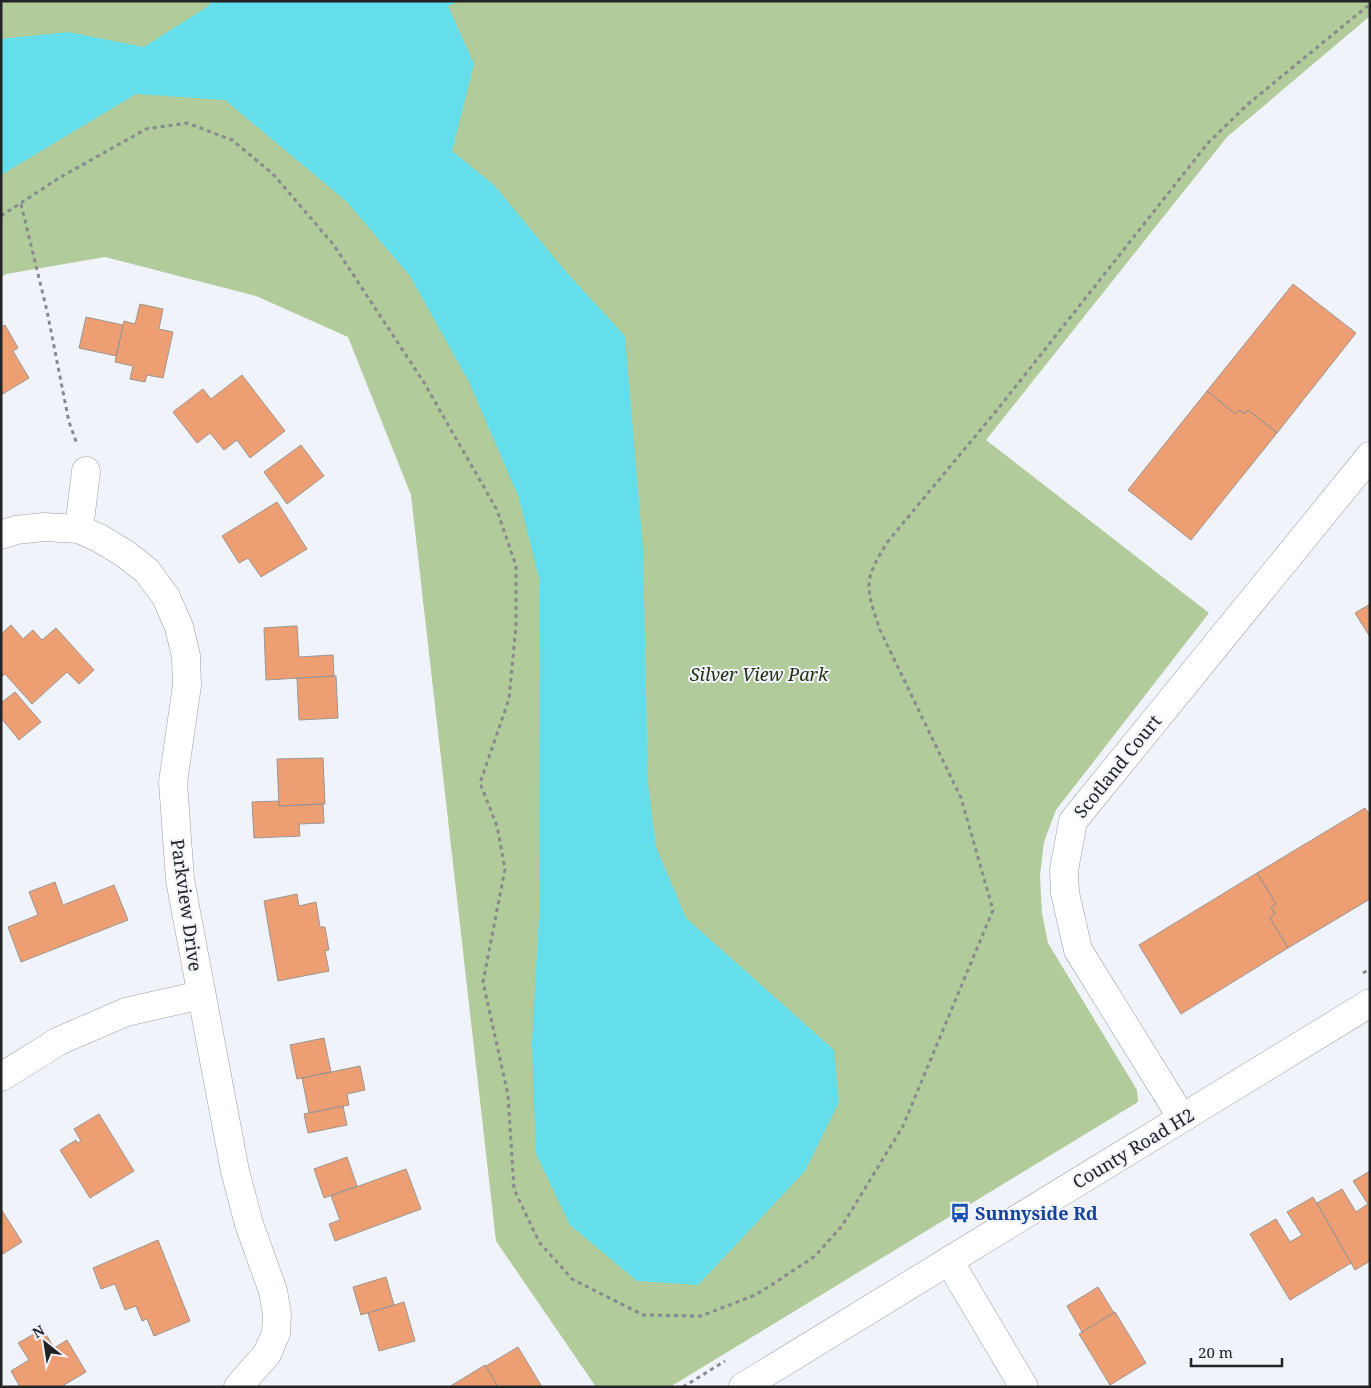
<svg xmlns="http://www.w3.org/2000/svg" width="1371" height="1388" viewBox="0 0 1371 1388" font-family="'Noto Serif',serif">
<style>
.green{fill:#b2cb9b}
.water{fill:#63deea}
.building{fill:#ed9f73;stroke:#9c9591}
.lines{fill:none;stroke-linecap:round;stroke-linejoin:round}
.street-casing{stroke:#9d9ea5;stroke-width:29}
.secondary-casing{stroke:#9d9ea5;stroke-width:29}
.path{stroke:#888a8e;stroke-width:3;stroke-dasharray:4 4;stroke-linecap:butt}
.street{stroke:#fff;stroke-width:28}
.secondary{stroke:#fff;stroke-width:28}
.labels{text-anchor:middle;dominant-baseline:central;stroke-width:4;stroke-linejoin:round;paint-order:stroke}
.park-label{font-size:18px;font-style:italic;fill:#223111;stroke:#f1f3fa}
.street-label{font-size:18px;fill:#222325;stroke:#f1f3fa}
.transit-label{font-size:18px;font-weight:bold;fill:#164399;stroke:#f1f3fa;text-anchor:start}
</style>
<rect width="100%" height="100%" fill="#f1f3fa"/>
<path class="green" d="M1,1H1370V16L1227,137L986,440L1209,613L1056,810L1044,842L1040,876L1042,913L1048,943L1137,1090L1138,1102L670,1387H596L496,1241L411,495L348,337L256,296L105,257L6,274L1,277Z"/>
<path class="water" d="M210,1H460L448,6L474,64L452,151L494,185L567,273L625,336L643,549L648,784L656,847L686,918L834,1050L839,1102L805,1171L698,1285L637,1281L570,1225L536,1154L532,1044L539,916L540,582L519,498L469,382L410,276L346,201L225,100L136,94L1,175V39L68,32L144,47L210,5Z"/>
<path class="building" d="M1293,284L1356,333L1277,433L1248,410L1245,414L1239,410L1235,414L1207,391Z
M140,304L163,309L159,329L173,332L163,378L147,375L145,382L130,379L133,366L115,362L124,321L135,324Z
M86,317L123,325L116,356L79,348Z
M5,325L18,348L13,351L29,378L1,395V327Z
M242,375L285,431L250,458L237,440L224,450L210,433L197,443L173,412L203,389L211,399Z
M1207,391L1235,414L1239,410L1245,414L1248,410L1277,433L1191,540L1128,490Z
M301,445L324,476L287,504L264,472Z
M277,502L307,549L261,577L248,558L239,563L222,536Z
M1370,604V637L1355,613Z
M11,625L23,639L33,630L42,640L56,628L94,670L79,684L67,672L32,704L5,674L1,677V634Z
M294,626H297L299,657L333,655L334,676L266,680L264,628Z
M334,676H336L338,718L299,720L297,678Z
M15,692L41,722L19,740L1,718V703Z
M323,758L325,804L279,806L277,759Z
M279,801V806L323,804L324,823L299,824L300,836L254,838L252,802Z
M1365,808L1370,815V899L1288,948L1270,918L1275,914L1271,907L1276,904L1257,873Z
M1257,873L1276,904L1271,907L1275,914L1270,918L1288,948L1181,1014L1139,945Z
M55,882L63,905L114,885L128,920L21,962L8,927L38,915L29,892Z
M297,894L299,906L316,902L320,927H325L329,950L325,951L329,971L278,981L264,901Z
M324,1038L331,1072L297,1079L290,1045Z
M360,1066L365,1090L347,1094L349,1105L309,1113L302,1078Z
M343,1106L347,1125L308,1133L304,1114Z
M99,1114L134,1171L90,1198L60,1150L76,1140L77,1143L81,1141L74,1129Z
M347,1157L357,1186L324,1198L314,1169Z
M406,1169L421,1209L335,1241L329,1224L340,1220L331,1196Z
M1370,1171V1261L1355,1270L1317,1203L1342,1189L1356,1212L1368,1204L1353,1181Z
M1313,1197L1351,1263L1290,1300L1250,1234L1276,1219L1290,1242L1302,1235L1287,1212Z
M1,1209L22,1242L1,1255Z
M158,1240L190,1321L154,1336L147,1319L142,1321L136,1306L125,1310L115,1284L101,1289L93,1268Z
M386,1277L394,1305L361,1315L353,1287Z
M1098,1287L1114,1313L1082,1332L1067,1306Z
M404,1302L415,1341L379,1351L368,1313Z
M1115,1312L1146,1363L1110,1385L1079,1334Z
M43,1329L54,1348L67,1340L86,1372L64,1385L65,1387H20L11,1371L29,1360L18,1343Z
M518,1347L542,1387H498L486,1366Z
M485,1365L498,1387H449Z"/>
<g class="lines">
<defs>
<path id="street" d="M79,529L86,471
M1,535L16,530L44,527L79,529L99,538L124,553L147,571L166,597L179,627L186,656L187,685L173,782L180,880L235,1171L249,1224L273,1291L277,1314L276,1333L267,1354L238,1387
M1,1077L59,1041L126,1012L201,995
M1182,1118L1078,950L1065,893L1064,870L1073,821L1370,456
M949,1261L1024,1387"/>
<path id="secondary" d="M743,1387L1370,1003"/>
</defs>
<use href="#street" class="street-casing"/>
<use href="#secondary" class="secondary-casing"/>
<path class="path" d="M21,204L47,311L69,422L77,444
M1,216L59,178L146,129L187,123L232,140L273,174L333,244L423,381L497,510L516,566V626L509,699L480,783L497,826L505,869L483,982L508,1095L514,1189L539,1242L572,1279L643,1315L701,1316L755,1295L770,1286L815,1256L842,1226L903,1126L993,910L961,798L880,630C865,586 863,580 889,540L997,410L1208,143L1248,104L1370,4
M1363,973L1370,969
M683,1387L725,1361"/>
<use href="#street" class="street"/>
<use href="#secondary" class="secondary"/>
</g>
<defs>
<symbol id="bus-bare" viewBox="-9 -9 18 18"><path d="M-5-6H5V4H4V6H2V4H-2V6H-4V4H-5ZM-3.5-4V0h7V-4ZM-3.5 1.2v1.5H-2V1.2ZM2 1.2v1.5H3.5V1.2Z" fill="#1a4fb4" stroke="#f1f3fa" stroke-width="2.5" paint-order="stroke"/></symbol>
</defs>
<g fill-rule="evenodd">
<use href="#bus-bare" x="946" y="1199" width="28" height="28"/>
</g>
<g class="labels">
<g class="park-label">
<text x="759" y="674">Silver View Park</text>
</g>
<g class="street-label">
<text transform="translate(1117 766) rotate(-51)">Scotland Court</text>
<text transform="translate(187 905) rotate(82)">Parkview Drive</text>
<text transform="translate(1133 1148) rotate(-31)">County Road H2</text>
</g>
<g class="transit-label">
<text x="975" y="1213">Sunnyside Rd</text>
</g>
</g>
<rect width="1371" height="1388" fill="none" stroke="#222325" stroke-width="5"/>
<g transform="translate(45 1343) rotate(330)" stroke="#f1f3fa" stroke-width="4" paint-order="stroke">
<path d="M0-4L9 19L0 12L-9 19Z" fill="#222325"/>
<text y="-8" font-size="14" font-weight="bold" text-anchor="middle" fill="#222325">N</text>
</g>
<path d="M1191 1358v8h91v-8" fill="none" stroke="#222325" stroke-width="2.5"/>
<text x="1198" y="1358" font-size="15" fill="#222325" stroke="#f1f3fa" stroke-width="4" paint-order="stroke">20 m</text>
</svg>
